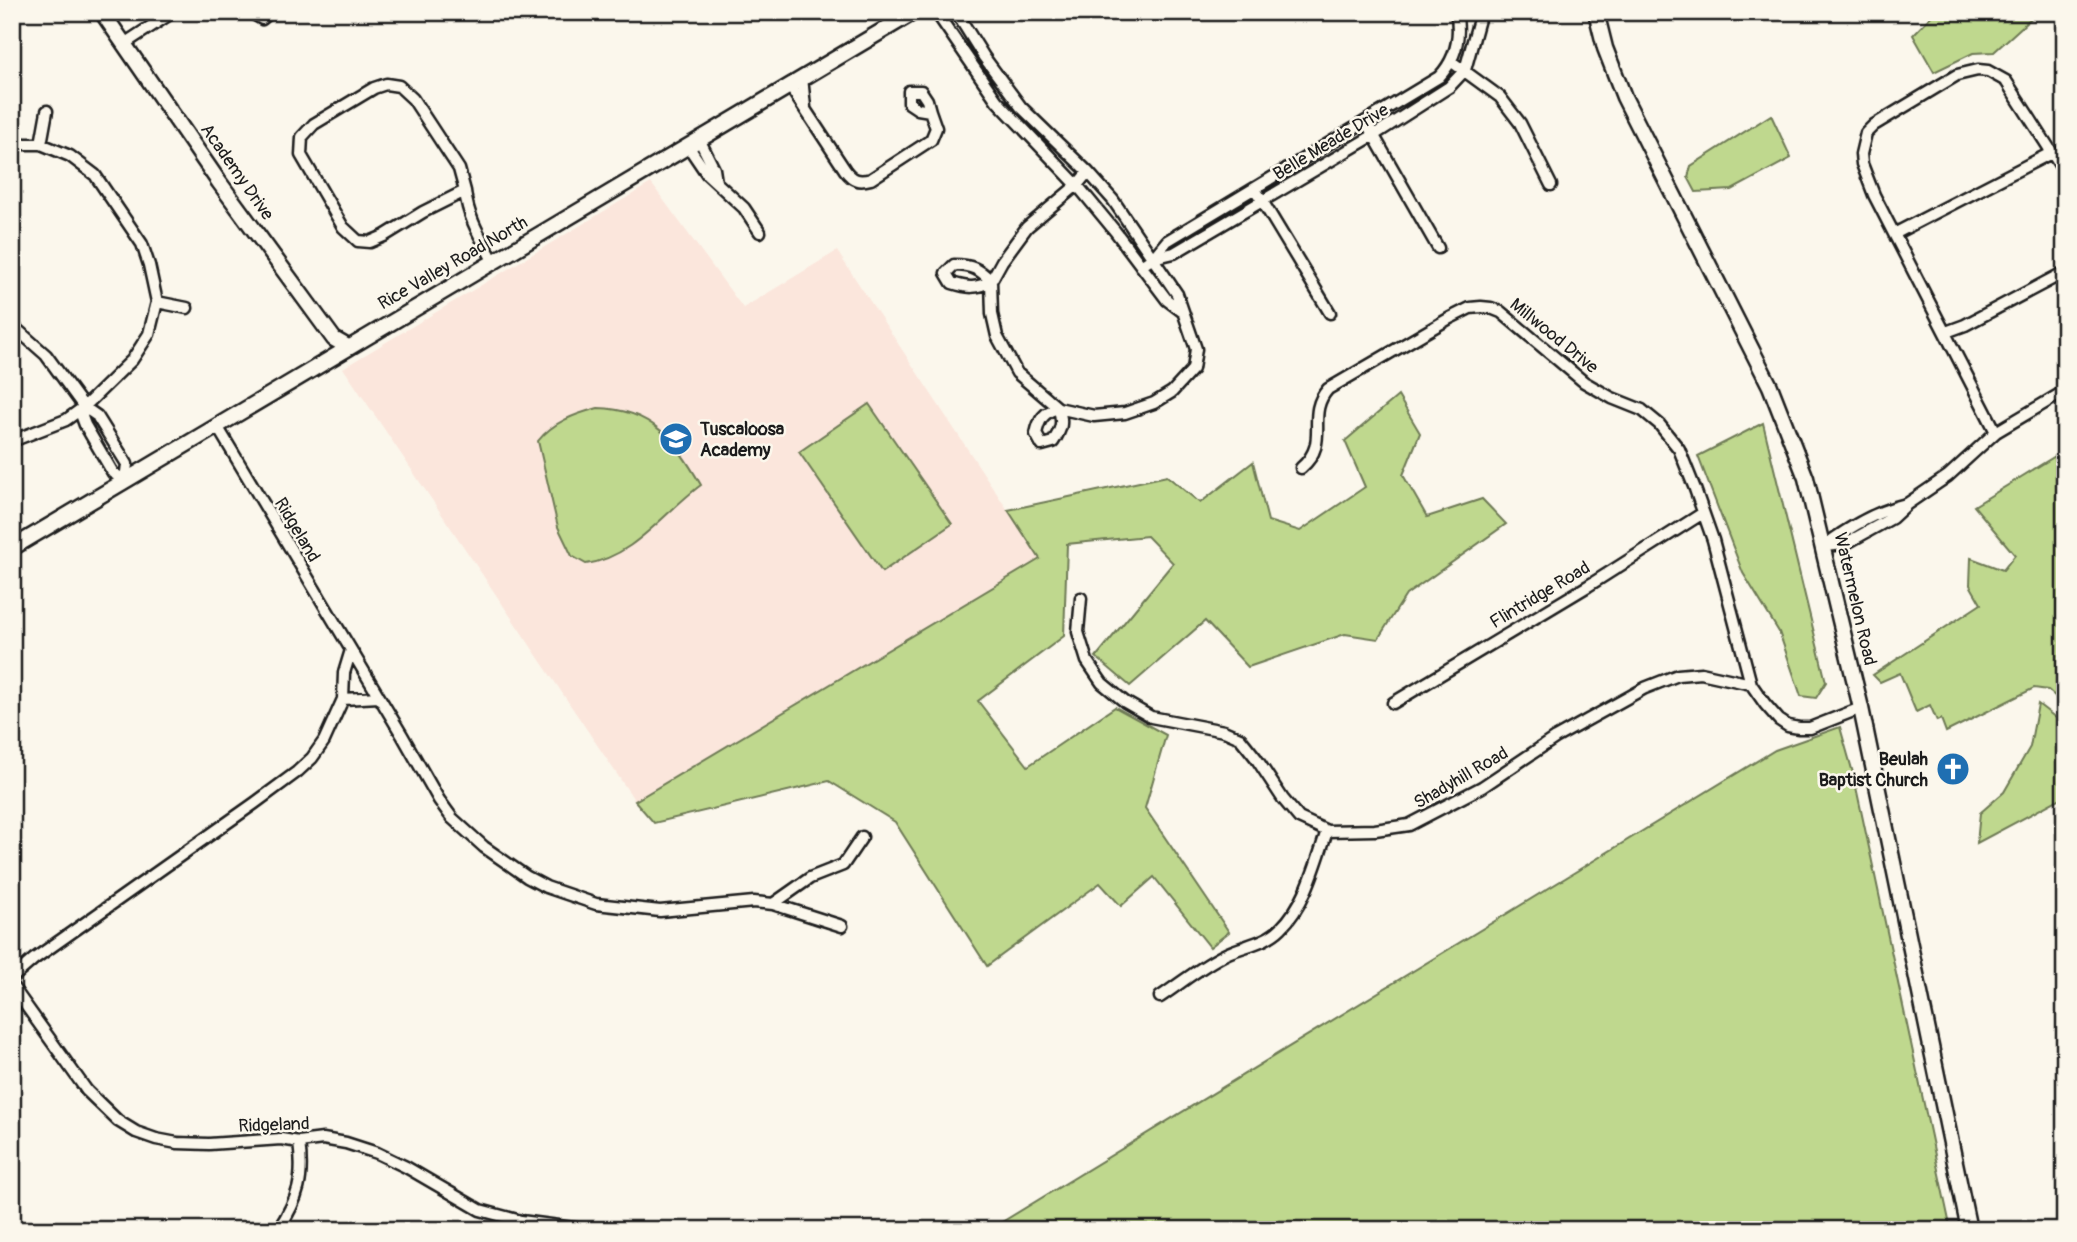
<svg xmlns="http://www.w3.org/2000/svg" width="2077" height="1242" viewBox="0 0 2077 1242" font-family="Pangolin,sans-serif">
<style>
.built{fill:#fbe6dc}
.green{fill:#bfd88e;stroke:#6e7a55;stroke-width:2}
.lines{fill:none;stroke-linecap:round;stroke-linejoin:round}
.street-casing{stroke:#1c1c1c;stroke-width:15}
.secondary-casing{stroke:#1c1c1c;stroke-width:19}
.street{stroke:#fbf7ec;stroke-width:10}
.secondary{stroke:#fbf7ec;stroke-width:14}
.labels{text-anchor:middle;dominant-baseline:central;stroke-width:5;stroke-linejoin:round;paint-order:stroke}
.street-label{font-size:18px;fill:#1c1c1c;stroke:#fbf7ec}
.poi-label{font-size:18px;font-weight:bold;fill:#1c1c1c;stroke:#fbf7ec;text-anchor:start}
</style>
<rect width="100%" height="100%" fill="#fbf7ec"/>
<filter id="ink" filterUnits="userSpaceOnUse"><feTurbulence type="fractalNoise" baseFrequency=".0143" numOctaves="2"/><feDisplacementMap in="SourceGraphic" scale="14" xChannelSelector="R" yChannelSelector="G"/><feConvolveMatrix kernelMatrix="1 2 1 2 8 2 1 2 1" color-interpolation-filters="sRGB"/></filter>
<g filter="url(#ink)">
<path class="built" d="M651,183L743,308L837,251L1040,559L635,801L343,368Z"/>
<path class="green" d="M1935,12H2038L1994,52L1973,53L1934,72L1913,35Z
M1771,115L1791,158L1732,190L1696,192L1688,177L1691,166Z
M1398,396L1420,433L1403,475L1427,517L1482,499L1506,524L1406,595L1378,639L1345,634L1248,667L1205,621L1130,686L1096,657L1173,563L1147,536L1067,544L1064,636L978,701L1028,766L1115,707L1166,735L1145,808L1229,932L1210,947L1154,877L1121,906L1100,883L987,966L895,822L829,781L654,823L635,801L1040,559L1008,510L1167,476L1200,503L1253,462L1268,521L1300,531L1365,487L1345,441Z
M869,404L952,524L882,572L799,452Z
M598,408C652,409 676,441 701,485C664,512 634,557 586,564L572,556L558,527L538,441C553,422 575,414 598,408Z
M1763,423L1826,682L1816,698L1801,696L1779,632L1743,573L1698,456Z
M2065,450V705L2048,690L2034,688L1946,732L1941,719L1937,721L1930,705L1916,712L1900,673L1880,682L1873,675L1981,604L1970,585L1971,558L2003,570L2015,555L1974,506Z
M2038,704L2065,725V796L1977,843L1980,813L2004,792L2030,747Z
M1840,727L1853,773L1951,1230H989L1775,750Z"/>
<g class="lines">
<defs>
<path id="street" d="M250,12L262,19L270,12
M936,12L997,101L1077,185L1115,231L1167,300L1183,312
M956,12L984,57L1021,107L1088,172L1113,200L1177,294L1196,349L1193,369L1172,392L1154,403L1125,413L1094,416L1058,408L1017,373L997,336L992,314L991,281L1002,261L1027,227L1077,185L1088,172
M124,44L173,12
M1452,62L1500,97L1520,123L1551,185
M802,77L805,107
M386,84L399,86L413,99L459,169L465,191L423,212L384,236L370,242L358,241L343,227L301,155L302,137L314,124L374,88Z
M789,85L845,170C853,181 859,182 871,179L931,140L936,128L930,111
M909,91H921L927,100L930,111L918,109L909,103Z
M1366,122L1438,248
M699,139L714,169L716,182
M12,144H41L70,156L95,175L142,244L149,265L157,302L149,334L132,360L84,407L66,420L12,441
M41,144L47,111
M688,146L707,174L744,208L760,232
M1255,189L1330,313
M465,191C468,219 481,238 494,262
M1894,234L2051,153
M1153,258L1174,253L1374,135L1449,87L1465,70L1481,12
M954,265C971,265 980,269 991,281C977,289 967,288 952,283L946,273Z
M1141,266L1153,258L1167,241L1439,77C1456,59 1461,36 1456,12
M157,302L187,308
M12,325L46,355L84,407L97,416L127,464L125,480L113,473L85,425L82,417L84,407
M1946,332L1965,325L2065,272
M1058,408C1064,422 1061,430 1053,442L1042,445L1036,434C1039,419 1044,412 1058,408Z
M217,426L402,735L439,800L452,818L484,847L527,877L546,887L596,904L660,911L754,902L773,904L842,926
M1996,432L1874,195L1862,164L1861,154L1866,133L1874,125L1957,75L1978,70L1988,71L2006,81L2065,173
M1301,468C1332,441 1304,416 1328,389L1450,318L1470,308L1481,307L1491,308L1501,312L1584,382L1612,398L1642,410L1659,424L1679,449L1695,489L1713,540L1751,684L1765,704L1779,720L1788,726L1799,728H1810L1861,708
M1824,546L1845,544L1892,518L1907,504L1948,476L1996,432L2065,391
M1824,546C1848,528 1877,511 1906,504
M1081,598L1078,632L1087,661L1102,683L1125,702L1151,717L1224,731L1240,738L1256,758L1283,799L1299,818L1327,831L1375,830L1409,825L1482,787L1555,738L1645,688L1678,675L1701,673L1751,684
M343,699L379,697
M1393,703L1588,586L1703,513
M773,904L810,878L843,865L862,837
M12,978L34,959L255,803L297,772L312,758L324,741L343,699L344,673L351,650
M12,986L87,1091L118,1121L136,1132L156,1139L177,1143L209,1144L281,1139L299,1142L323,1139L346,1143L377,1153L406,1167L480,1210L521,1221L589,1230
M1160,997C1181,983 1204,964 1228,953C1246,945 1266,943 1281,928C1306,904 1316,863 1327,831
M278,1230C299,1198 304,1179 299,1142"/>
<path id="secondary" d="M102,12L219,182L334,339L348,347
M1596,12L1605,48L1624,97L1770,386L1806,478L1861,708L1969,1230
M12,548L914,12"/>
</defs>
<use href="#street" class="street-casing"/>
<use href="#secondary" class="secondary-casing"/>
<use href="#street" class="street"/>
<use href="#secondary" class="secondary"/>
</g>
</g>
<defs>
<symbol id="school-disc" viewBox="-11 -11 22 22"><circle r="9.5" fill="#1f6fb2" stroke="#fbf7ec"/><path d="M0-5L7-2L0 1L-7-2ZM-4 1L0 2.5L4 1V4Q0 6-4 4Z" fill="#fff"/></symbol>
<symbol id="church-disc" viewBox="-11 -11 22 22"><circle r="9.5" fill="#1f6fb2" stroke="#fbf7ec"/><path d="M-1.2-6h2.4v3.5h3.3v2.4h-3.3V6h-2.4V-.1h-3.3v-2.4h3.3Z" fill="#fff"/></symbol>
</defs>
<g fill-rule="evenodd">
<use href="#school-disc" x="657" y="420" width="38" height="38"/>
<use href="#church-disc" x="1934" y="750" width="38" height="38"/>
</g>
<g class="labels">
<g class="street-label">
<text transform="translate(1331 142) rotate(-31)">Belle Meade Drive</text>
<text transform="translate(237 172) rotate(55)">Academy Drive</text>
<text transform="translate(453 263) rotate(-30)">Rice Valley Road North</text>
<text transform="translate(1554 336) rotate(39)">Millwood Drive</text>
<text transform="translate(297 530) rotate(59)">Ridgeland</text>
<text transform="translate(1540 595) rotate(-31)">Flintridge Road</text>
<text transform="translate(1855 599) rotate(77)">Watermelon Road</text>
<text transform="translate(1461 778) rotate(-30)">Shadyhill Road</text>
<text transform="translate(274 1125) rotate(-2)">Ridgeland</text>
</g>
<g class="poi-label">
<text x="700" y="429">Tuscaloosa<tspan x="700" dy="21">Academy</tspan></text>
<text x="1928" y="759" text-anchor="end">Beulah<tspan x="1928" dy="21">Baptist Church</tspan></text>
</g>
</g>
<rect width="2077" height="1242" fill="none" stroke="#fbf7ec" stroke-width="42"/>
<rect x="21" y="21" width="2035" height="1200" fill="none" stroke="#1c1c1c" stroke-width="2.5" filter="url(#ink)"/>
</svg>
